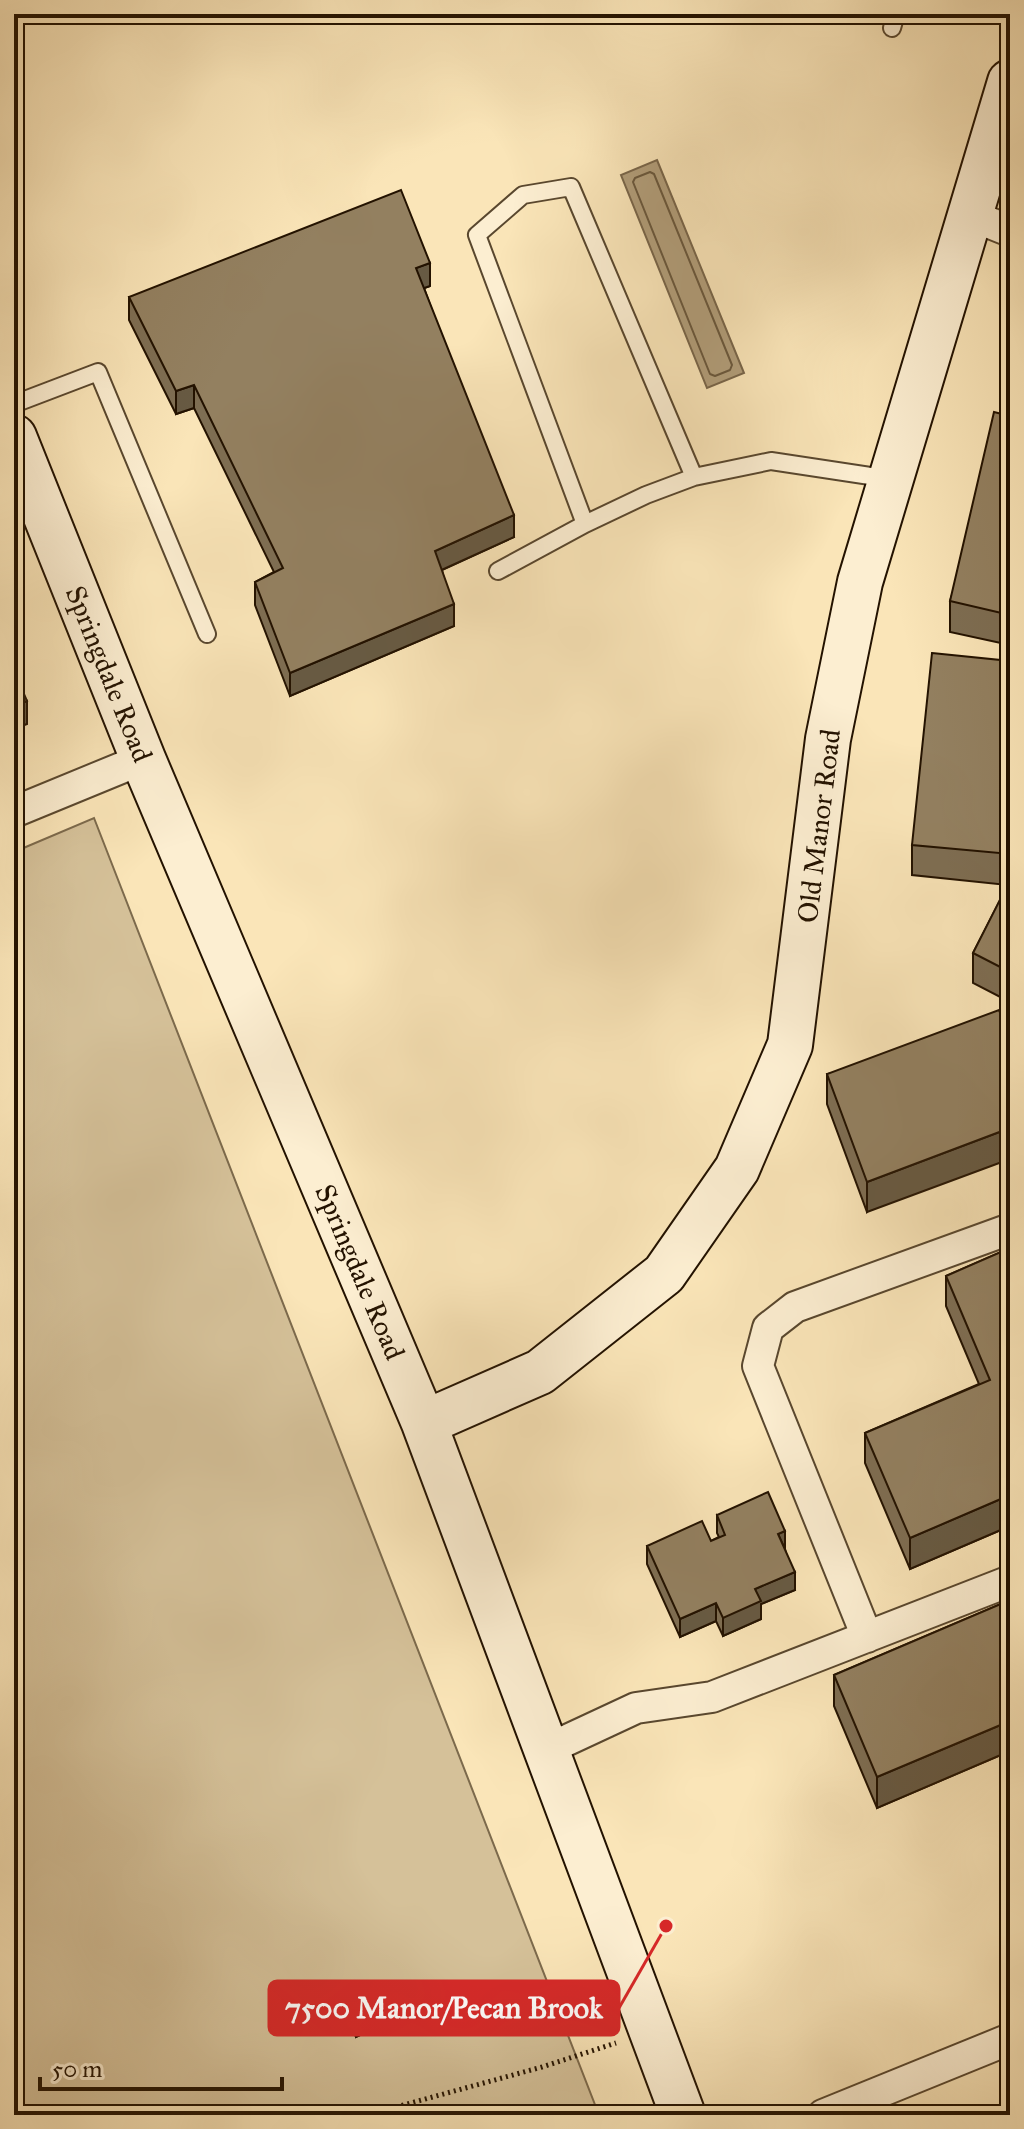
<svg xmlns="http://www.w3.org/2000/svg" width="1024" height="2129" viewBox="0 0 1024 2129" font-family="'IM FELL Great Primer',serif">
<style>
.green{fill:#d5c199;stroke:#7c6a4c;stroke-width:2}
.water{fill:#b19d79;stroke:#786549;stroke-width:2}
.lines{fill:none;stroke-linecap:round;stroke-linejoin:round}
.shore{stroke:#6a583c;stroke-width:2}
.lane-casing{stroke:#59472e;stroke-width:20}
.street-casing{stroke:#59472e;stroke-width:34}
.secondary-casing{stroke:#231200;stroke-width:48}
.path{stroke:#231200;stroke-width:5;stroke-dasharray:2 4;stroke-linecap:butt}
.lane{stroke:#fceed1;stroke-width:16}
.street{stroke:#fceed1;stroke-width:30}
.secondary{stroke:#fceed1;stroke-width:44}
.wall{fill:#7e6e53;stroke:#231200;stroke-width:2}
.shaded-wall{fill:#675a43;stroke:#231200;stroke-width:2}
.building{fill:#938060;stroke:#231200;stroke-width:2}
.labels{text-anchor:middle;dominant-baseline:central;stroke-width:6;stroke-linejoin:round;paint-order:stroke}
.street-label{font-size:28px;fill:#231200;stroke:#fceed1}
.leader{fill:none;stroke:#d62828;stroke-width:3}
.callout-dot{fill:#d62828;stroke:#fceed1;stroke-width:3}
.callout{fill:#d62828;stroke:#d62828;stroke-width:3}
.callout-label{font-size:30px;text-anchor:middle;font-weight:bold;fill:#fff}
</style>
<rect width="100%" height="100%" fill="#fae5b8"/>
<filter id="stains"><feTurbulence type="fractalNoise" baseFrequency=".0025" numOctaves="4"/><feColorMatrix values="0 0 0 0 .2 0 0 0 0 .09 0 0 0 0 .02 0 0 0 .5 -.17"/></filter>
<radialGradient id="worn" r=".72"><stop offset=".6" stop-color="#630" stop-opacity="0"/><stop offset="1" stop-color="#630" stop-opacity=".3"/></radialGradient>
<path class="green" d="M94,818L599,2115H14V852Z"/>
<path class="water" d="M657,160L744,373L707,388L621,175Z"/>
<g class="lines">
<path class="shore" d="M650,172L654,174L732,365L730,370L715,376L710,374L633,182L635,178Z"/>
<defs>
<path id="lane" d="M892,28L896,14
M14,404L98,372L207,634
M585,524L477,235L523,195L571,187L694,477
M498,571L585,524L646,495L694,477L771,461L890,479"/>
<path id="street" d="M970,215L1010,231
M14,812L143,759
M867,1637L758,1366L768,1328L795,1307L1010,1229
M548,1749L636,1708L712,1697L1010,1581
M823,2115L1010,2039"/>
<path id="secondary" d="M14,437L143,759L424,1423L683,2115
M424,1423L540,1372L664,1274L737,1169L790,1045L828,739L860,582L1010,82"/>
</defs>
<use href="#lane" class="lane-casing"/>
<use href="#street" class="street-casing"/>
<use href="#secondary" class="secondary-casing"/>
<path class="path" d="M367,2115L542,2067L616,2043"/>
<use href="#lane" class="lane"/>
<use href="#street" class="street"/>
<use href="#secondary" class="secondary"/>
</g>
<path class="wall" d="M430,286L424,288L514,537L442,570L454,626L290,696L255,605V582L274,572L194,408L176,414L129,320V297Z
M1010,416V645L950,632V601Z
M1010,661V1002L973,983V953L1008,885L912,875V845Z
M1010,1040L867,1212L827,1104V1074Z
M1010,1248V1526L910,1569L865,1463V1433L979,1384L946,1306V1276Z
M717,1515L785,1549L795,1590L761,1604V1619L723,1636L716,1621L680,1637L647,1564V1546L711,1541L719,1537L717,1533Z
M1010,1600V1751L877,1808L834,1706V1675Z
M351,2022L371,2030L356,2037L351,2028Z"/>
<path class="shaded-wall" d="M430,263V286L416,291V268Z
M194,385V408L176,414V391Z
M514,515V537L435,573V551Z
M454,604V626L290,696V673Z
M27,701V724L14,729V706Z
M1010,1128V1159L867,1212V1182Z
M1010,1495V1526L910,1569V1538Z
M785,1531V1549L778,1534Z
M795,1572V1590L761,1604V1619L723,1636V1618L755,1589Z
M716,1603V1621L680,1637V1619Z
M1010,1721V1751L877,1808V1777Z
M371,2023V2030L356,2037V2030Z"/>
<path class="building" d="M401,190L430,263L416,268L514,515L435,551L454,604L290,673L255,582L283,568L194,385L176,391L129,297Z
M994,412L1010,416V615L950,601Z
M932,653L1010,661V854L912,845Z
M14,671L27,701L14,706Z
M1010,880V972L973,953Z
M999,1010L1010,1040V1128L867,1182L827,1074Z
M1010,1248V1495L910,1538L865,1433L990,1380L946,1276Z
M768,1492L785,1531L778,1534L795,1572L755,1589L761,1601L723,1618L716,1603L680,1619L647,1546L702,1521L711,1541L725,1535L717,1515Z
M1010,1600V1721L877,1777L834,1675Z"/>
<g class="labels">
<g class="street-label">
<text transform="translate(109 674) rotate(68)">Springdale Road</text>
<text transform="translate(819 826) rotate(-83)">Old Manor Road</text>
<text transform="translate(360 1272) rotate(67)">Springdale Road</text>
</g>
</g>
<path class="leader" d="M666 1926L619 2008"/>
<circle class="callout-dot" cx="666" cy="1926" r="8"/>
<rect class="callout" x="269" y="1981" width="350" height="54" rx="8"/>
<g class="callout-label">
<text x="444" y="2018">7500 Manor/Pecan Brook</text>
</g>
<rect width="1024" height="2129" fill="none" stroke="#fae5b8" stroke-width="48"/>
<rect x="16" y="16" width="992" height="2097" fill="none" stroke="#231200" stroke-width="4"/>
<rect x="24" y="24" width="976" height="2081" fill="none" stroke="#231200" stroke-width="2"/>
<path d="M40 2077v12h242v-12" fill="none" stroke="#231200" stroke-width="4"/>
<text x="52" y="2077" font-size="24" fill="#231200" stroke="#fceed1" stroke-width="6" paint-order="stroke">50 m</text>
<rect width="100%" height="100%" filter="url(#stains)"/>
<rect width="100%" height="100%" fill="url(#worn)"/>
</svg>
